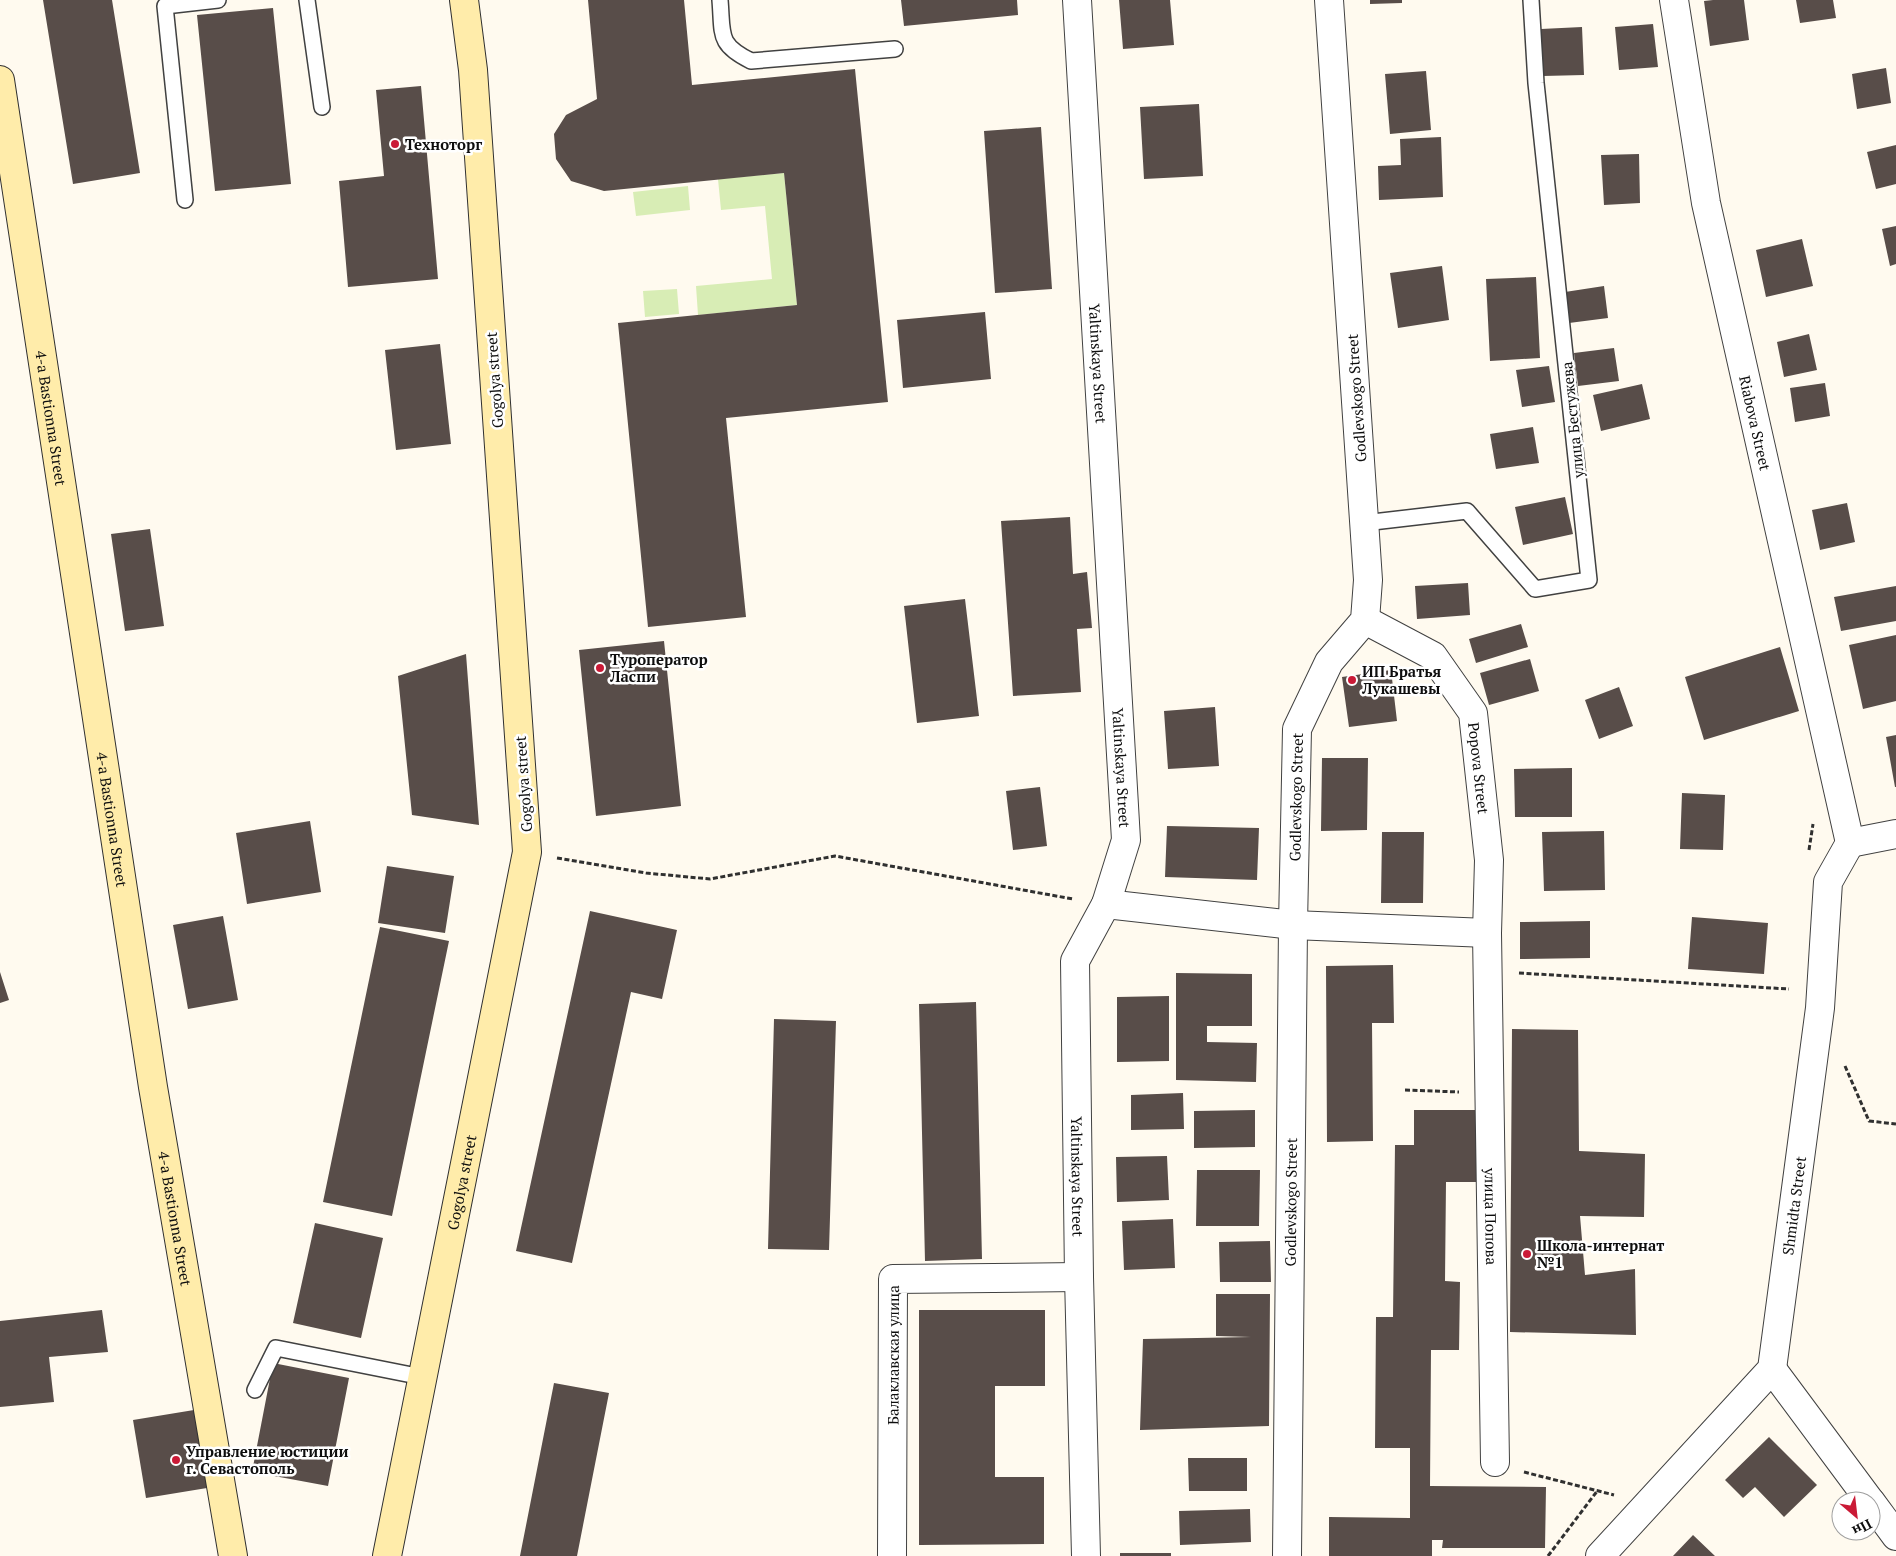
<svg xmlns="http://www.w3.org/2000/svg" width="1896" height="1556" viewBox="0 0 1896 1556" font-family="'PT Serif',serif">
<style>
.green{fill:#d8edb5}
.building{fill:#584d49}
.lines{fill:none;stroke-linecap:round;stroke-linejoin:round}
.lane-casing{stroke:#414141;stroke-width:18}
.street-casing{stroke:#414141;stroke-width:30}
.secondary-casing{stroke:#303030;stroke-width:30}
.path{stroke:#303030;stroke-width:3;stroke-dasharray:5 2.5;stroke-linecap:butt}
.lane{stroke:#fff;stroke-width:15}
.street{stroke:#fff;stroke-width:28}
.secondary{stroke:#ffecaa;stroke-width:28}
.poi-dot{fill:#ca1a36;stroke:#fff;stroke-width:2}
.labels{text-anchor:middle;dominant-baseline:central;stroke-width:5;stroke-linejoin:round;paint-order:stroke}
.poi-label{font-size:15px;font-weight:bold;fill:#0e0e0e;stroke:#fff;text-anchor:start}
.street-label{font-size:15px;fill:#0e0e0e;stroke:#fff}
</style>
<rect width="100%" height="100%" fill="#fffaef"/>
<path class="green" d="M784,173L797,305L698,315L696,286L772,279L765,206L721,210L718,179Z
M688,186L690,210L636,216L633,192Z
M677,289L679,314L645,317L643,291Z"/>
<path class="building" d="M43,0H112L140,173L73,184Z
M588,0H684L692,85L855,69L888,402L726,418L746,617L648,627L618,323L797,305L784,173L604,191L571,181L556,159L554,134L566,115L597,99Z
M901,0H1017L1018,15L904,26Z
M1119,0H1170L1174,45L1123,49Z
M1370,0H1402V3L1370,4Z
M1713,0H1744L1749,40L1710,46L1704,1Z
M1796,0H1833L1836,18L1800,23Z
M273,8L291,184L215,191L197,15Z
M1653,24L1658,67L1619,70L1615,27Z
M1582,27L1584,75L1543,76L1541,29Z
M1886,68L1891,103L1857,109L1852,74Z
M1426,71L1431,130L1390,134L1385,74Z
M421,86L438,279L348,287L339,181L384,176L376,90Z
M1199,104L1203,176L1144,179L1140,107Z
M1041,127L1052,289L995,293L984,131Z
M1441,137L1443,197L1379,200L1378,166L1401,165L1400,139Z
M1896,145V184L1876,189L1867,152Z
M1639,154L1640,203L1604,205L1601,155Z
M1896,226V264L1890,266L1882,229Z
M1802,239L1813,286L1766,297L1756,250Z
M1442,266L1449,320L1398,328L1390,273Z
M1536,277L1540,358L1490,361L1486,279Z
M1604,286L1608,318L1569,323L1565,292Z
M985,312L991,379L903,388L897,320Z
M1809,334L1817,370L1784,377L1777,342Z
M440,344L451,444L396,450L385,350Z
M1614,348L1619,381L1578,386L1574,353Z
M1549,366L1555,402L1522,407L1516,370Z
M1825,383L1830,416L1795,422L1790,388Z
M1642,384L1650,419L1601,431L1593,395Z
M1533,427L1539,463L1496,469L1490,434Z
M1565,497L1573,534L1523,545L1515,507Z
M1847,503L1855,542L1820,550L1812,510Z
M1070,517L1073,574L1087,572L1092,628L1077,629L1081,692L1013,696L1001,521Z
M150,529L164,626L125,631L111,534Z
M1468,583L1470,615L1417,619L1415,586Z
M1896,586V621L1841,631L1834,597Z
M965,599L979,716L917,723L904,606Z
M1521,624L1528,647L1476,663L1469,639Z
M1896,635V701L1863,709L1849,645Z
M664,641L681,806L596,816L579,650Z
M1780,647L1799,711L1704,740L1685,677Z
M466,654L479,825L412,815L398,676Z
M1530,659L1539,691L1489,705L1480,673Z
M1391,670L1397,721L1349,727L1342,677Z
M1619,687L1633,726L1599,739L1585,700Z
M1215,707L1219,766L1168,769L1164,711Z
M1896,735V787H1895L1886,737Z
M1322,758H1368L1367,830L1321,831Z
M1572,768V817H1515L1514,769Z
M1040,787L1047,846L1013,850L1006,791Z
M1682,793L1725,795L1723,850L1680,849Z
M310,821L321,892L247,904L236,833Z
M1167,826L1259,828L1257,880L1165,877Z
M1604,831L1605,890L1544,891L1542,832Z
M1382,832H1424L1423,903H1381Z
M387,866L454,876L445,933L378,923Z
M590,911L677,930L662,999L631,992L572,1263L516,1251Z
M223,916L238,1000L188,1009L173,925Z
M1692,917L1768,923L1764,974L1688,969Z
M1590,921V958L1520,959V922Z
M380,927L449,941L392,1216L323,1202Z
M1393,965L1394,1023H1372L1373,1141L1327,1142L1326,966Z
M0,972L9,1000L0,1003Z
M1176,973L1252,974V1026H1207V1042L1257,1043L1256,1082L1176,1080Z
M1169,996V1061L1117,1062V997Z
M976,1002L982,1259L925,1261L919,1004Z
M774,1019L836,1021L829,1250L768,1249Z
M1512,1029L1578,1030L1579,1151L1645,1154L1644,1217L1580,1216L1585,1275L1635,1269L1636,1335L1510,1332Z
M1183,1093L1184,1129L1131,1130V1095Z
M1255,1110V1147L1194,1148V1111Z
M1414,1110H1479L1478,1182H1446L1445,1281L1460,1282L1459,1350H1431L1430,1486L1546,1487L1545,1548H1442L1443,1540H1432V1556H1329V1517L1410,1518V1448H1375L1376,1317H1393L1395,1145H1414Z
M1167,1156L1169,1200L1117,1202L1116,1157Z
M1197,1170H1260L1259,1226H1196Z
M1173,1219L1175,1268L1124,1270L1122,1221Z
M315,1223L383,1238L361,1338L293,1323Z
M1270,1241L1271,1282H1220L1219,1242Z
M1216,1294H1270L1269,1426L1140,1430L1143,1339L1251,1337L1216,1336Z
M102,1310L108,1352L49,1357L54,1402L0,1407V1321Z
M919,1310H1045V1386H995V1477H1044V1544L919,1545Z
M273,1363L349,1378L328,1486L252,1472Z
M554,1383L609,1393L577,1556H520Z
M194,1410L207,1488L146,1498L133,1420Z
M1769,1437L1817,1485L1784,1517L1755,1487L1743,1498L1725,1480Z
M1188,1458H1247V1491H1189Z
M1250,1509L1251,1542L1180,1545L1179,1511Z
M1693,1535L1715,1556H1673Z
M1120,1553H1171V1556H1120Z"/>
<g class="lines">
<defs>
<path id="lane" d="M307,0L322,107
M720,0C723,35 717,44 751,61L895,49
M185,200L165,6L218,0
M1364,523L1467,511L1535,589L1589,580L1536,83L1531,0
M255,1390L276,1348L422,1377"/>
<g id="street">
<path id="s1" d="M1077,0L1126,840L1106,904L1075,961L1079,1277L1086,1556"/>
<path id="s2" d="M1674,0L1706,203L1850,843"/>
<path id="s3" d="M1365,620L1433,656L1473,713L1489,860L1487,933L1495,1462"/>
<path d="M1850,843L1896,834"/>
<path d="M1106,904L1293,925L1487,933"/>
<path d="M1772,1369L1870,1501"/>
<path d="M1871,1502L1896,1536"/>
<path id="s4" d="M892,1556L893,1279L1079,1277"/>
<path id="s5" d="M1287,1556L1293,925L1297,729L1329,662L1365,620L1368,580L1329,0"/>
<path id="s6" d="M1600,1556L1772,1369L1820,1008L1828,882L1850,843"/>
</g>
<g id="secondary">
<path id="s7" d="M0,80L153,1087L233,1556"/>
<path id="s8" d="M387,1556L527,852L473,70L464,0"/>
</g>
</defs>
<use href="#lane" class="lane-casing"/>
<use href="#street" class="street-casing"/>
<use href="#secondary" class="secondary-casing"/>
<path class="path" d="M1809,850L1813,824
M557,858L646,873L710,879L835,856L1073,899
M1519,973L1789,989
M1845,1066L1869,1121L1896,1124
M1405,1090L1459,1092
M1524,1472L1614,1495
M1548,1556L1598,1490"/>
<use href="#lane" class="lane"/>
<use href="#street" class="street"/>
<use href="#secondary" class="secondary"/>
</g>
<g class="poi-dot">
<circle cx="395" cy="144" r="5"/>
<circle cx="600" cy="668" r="5"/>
<circle cx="1352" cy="680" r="5"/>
<circle cx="1527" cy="1254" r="5"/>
<circle cx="176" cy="1460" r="5"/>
</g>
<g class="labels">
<g class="poi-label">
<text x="405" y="144">Техноторг</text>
<text x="610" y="659">Туроператор<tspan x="610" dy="17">Ласпи</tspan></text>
<text x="1362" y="671">ИП Братья<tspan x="1362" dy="17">Лукашевы</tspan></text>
<text x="1537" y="1245">Школа-интернат<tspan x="1537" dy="17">№1</tspan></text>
<text x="186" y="1451">Управление юстиции<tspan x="186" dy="17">г. Севастополь</tspan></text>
</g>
<g class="street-label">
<text stroke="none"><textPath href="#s1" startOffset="364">Yaltinskaya Street</textPath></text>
<text transform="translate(494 380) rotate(-94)">Gogolya street</text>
<text transform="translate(1356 398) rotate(-94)">Godlevskogo Street</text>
<text stroke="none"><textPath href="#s7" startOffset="342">4-a Bastionna Street</textPath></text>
<text transform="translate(1572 420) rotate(-96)">улица Бестужева</text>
<text stroke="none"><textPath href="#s2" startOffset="431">Riabova Street</textPath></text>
<text stroke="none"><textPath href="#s1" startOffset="769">Yaltinskaya Street</textPath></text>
<text stroke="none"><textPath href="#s3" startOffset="202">Popova Street</textPath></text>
<text transform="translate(523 784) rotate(-94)">Gogolya street</text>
<text stroke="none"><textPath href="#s5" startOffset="759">Godlevskogo Street</textPath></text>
<text stroke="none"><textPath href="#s7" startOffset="748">4-a Bastionna Street</textPath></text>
<text stroke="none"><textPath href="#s1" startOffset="1189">Yaltinskaya Street</textPath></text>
<text stroke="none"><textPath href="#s8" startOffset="381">Gogolya street</textPath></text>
<text stroke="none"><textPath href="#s5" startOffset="354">Godlevskogo Street</textPath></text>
<text stroke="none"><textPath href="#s6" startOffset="419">Shmidta Street</textPath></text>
<text stroke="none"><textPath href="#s3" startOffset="651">улица Попова</textPath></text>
<text stroke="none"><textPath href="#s7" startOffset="1152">4-a Bastionna Street</textPath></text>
<text stroke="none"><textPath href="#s4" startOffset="201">Балаклавская улица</textPath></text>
</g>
</g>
<g transform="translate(1856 1516) rotate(152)"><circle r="24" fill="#ffffff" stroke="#9f9f9f"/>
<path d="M0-4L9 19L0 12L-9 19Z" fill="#ca1a36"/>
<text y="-8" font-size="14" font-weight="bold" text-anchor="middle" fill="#0e0e0e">Пн</text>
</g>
</svg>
